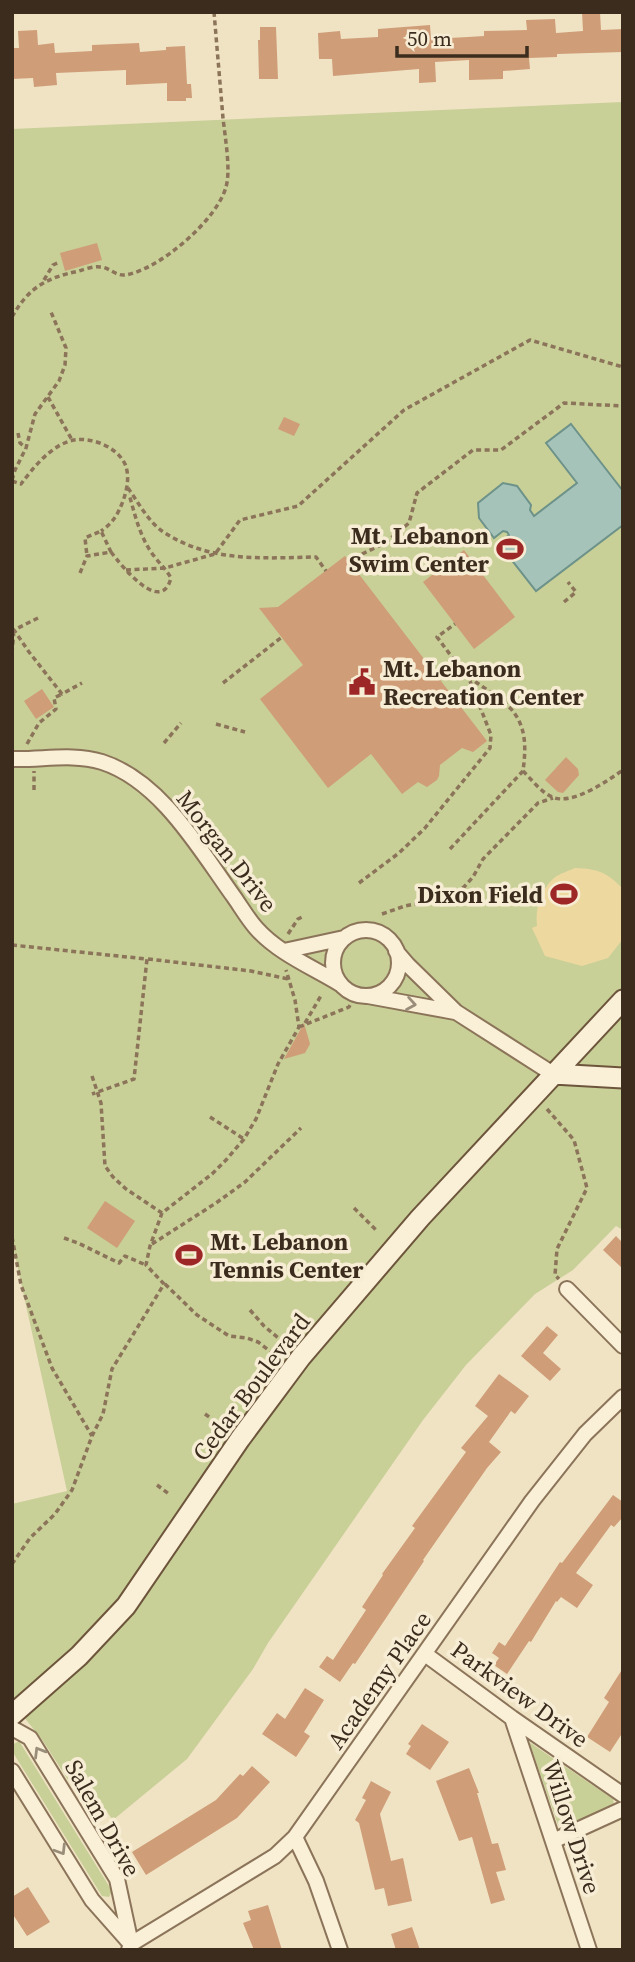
<svg xmlns="http://www.w3.org/2000/svg" width="635" height="1962" viewBox="0 0 635 1962" font-family="'Source Serif 4',serif">
<style>
.green{fill:#c8cf97}
.sand{fill:#edd9a0}
.water{fill:#a6c3ba;stroke:#6c9289;stroke-width:2}
.building{fill:#cf9d78}
.lines{fill:none;stroke-linecap:round;stroke-linejoin:round}
.street-casing{stroke:#8b7459;stroke-width:18}
.secondary-casing{stroke:#6d553c;stroke-width:23}
.path{stroke:#8b7459;stroke-width:3.5;stroke-dasharray:5 3.5;stroke-linecap:butt}
.street{stroke:#faf0d8;stroke-width:14}
.secondary{stroke:#faf0d8;stroke-width:19}
.oneway{stroke:#9a8e7b}
.labels{text-anchor:middle;dominant-baseline:central;stroke-width:7;stroke-linejoin:round;paint-order:stroke}
.poi-label{font-size:24px;font-weight:bold;fill:#3b2c1e;stroke:#f7edd4;text-anchor:end}
.street-label{font-size:24px;fill:#3b2c1e;stroke:#f7edd4}
</style>
<rect width="100%" height="100%" fill="#f0e3c4"/>
<path class="green" d="M623,102V1230L616,1226L573,1270L535,1294L466,1365L423,1420L268,1643L253,1669L187,1759L113,1820L106,1811L102,1814H90L43,1741L12,1702V1504L67,1491L12,1242V129Z
M19,1741L112,1891L109,1897L102,1896L12,1751V1745Z
M529,1742L613,1799L614,1805L609,1809L564,1829L558,1825Z"/>
<path class="sand" d="M575,868C598,869 607,872 623,889V939L608,958L582,966L545,956L532,928L537,926C535,909 540,890 554,878C559,874 568,871 575,868Z"/>
<path class="water" d="M571,424L623,491V525L536,591L499,544L509,535L507,532L503,531L494,538L479,518L478,503L503,483L517,486L531,505L530,510L534,516L577,483L546,443Z"/>
<path class="building" d="M582,12H600L601,30L623,29V52L557,54V57L529,58L530,69L503,71V79L469,80V60L435,62L436,82L419,83V69L333,76L332,59H319L318,33L340,31L341,39L378,37V29L430,25L431,39L468,37L484,36V31L527,30L526,20L555,19L556,33L583,31Z
M260,27H276L278,79H259L258,40H260Z
M37,30L38,45L54,43L55,53L92,51V45L139,43L140,52L166,50V47L185,46L187,84H191L192,98H186V101H167V83L126,85V70L56,73L57,85L34,87L33,78L12,79V48H19L18,31Z
M97,243L102,260L65,271L60,253Z
M284,417L300,424L294,436L278,429Z
M464,550L515,617L474,649L423,582Z
M345,556L487,741L473,752L462,748L440,765L439,776L437,780L427,787L418,782L402,794L371,754L328,788L260,699L303,665L259,608L278,607Z
M42,689L54,707L36,719L24,701Z
M566,757L578,769L579,775L563,793L558,792L545,780Z
M304,1023L310,1044L305,1053L284,1059Z
M105,1201L135,1221L117,1248L87,1228Z
M616,1236L623,1243V1269L603,1250Z
M547,1326L558,1335L543,1353L561,1369L550,1381L521,1356Z
M499,1374L529,1396L515,1414L511,1411L489,1442L501,1452L487,1468L423,1560L424,1561L384,1621L355,1664L353,1663L340,1682L319,1667L327,1656L333,1660L366,1610L362,1607L383,1575L382,1574L415,1528L412,1526L466,1452L461,1448L488,1416L475,1406Z
M613,1495L623,1502V1517L614,1527L611,1525L576,1573L593,1585L577,1608L561,1597L557,1602L556,1601L531,1642L529,1641L507,1674L494,1665L499,1658L492,1653L499,1642L505,1646L560,1562L562,1563Z
M623,1668V1732L610,1752L587,1737L609,1702L604,1698Z
M305,1688L324,1700L304,1732L310,1736L296,1757L262,1734L277,1713L285,1719Z
M422,1724L449,1742L430,1770L406,1754L411,1746L408,1744Z
M252,1766L270,1782L237,1818L146,1875L132,1852L216,1800L240,1774L243,1776Z
M469,1768L479,1793H477L492,1844L498,1843L506,1870L496,1872L505,1900L491,1904L472,1837L459,1841L436,1781Z
M371,1781L391,1792L380,1814L391,1861L403,1858L412,1901L388,1906L384,1888L375,1890L359,1823L355,1820L366,1800L362,1798Z
M28,1887L50,1922L27,1936L12,1913V1897Z
M268,1905L282,1950H254L243,1923L251,1920L248,1911Z
M412,1927L420,1950H396L391,1934Z"/>
<g class="lines">
<defs>
<path id="street" d="M12,759C43,760 72,753 102,762C161,781 200,850 234,897C241,907 248,919 256,928C278,953 312,967 340,984
M333 963a33 33 0 1 1 66 0a33 33 0 1 1-66 0Z
M284,951L344,938
M396,951L408,965L456,1012L553,1074
M368,996L455,1012
M567,1289L623,1346
M425,1654L512,1718L623,1795
M512,1718L589,1950
M12,1728L30,1738L117,1879L131,1944L129,1950
M12,1771L92,1900L130,1943
M295,1837L316,1881L340,1950
M553,1841L623,1809
M131,1944L275,1856L295,1837L532,1501L585,1434L623,1397"/>
<path id="secondary" d="M553,1074L623,1078
M12,1715L79,1656L126,1606L240,1439L301,1357L420,1218L623,1000"/>
</defs>
<use href="#street" class="street-casing"/>
<use href="#secondary" class="secondary-casing"/>
<path class="path" d="M44,280L53,265L60,262
M12,317C29,287 46,278 79,271C85,269 94,266 100,267C109,267 115,276 125,275C159,270 217,220 226,187C231,170 225,137 223,118C220,83 217,48 214,12
M48,397L72,440
M18,433L20,443L26,448
M12,480L15,470L26,448L35,414L59,381L65,365L66,348L51,312
M12,481L21,484C33,468 52,444 74,440C92,437 117,447 125,464C130,476 127,490 123,501C118,514 113,523 101,531
M128,488C138,502 148,521 162,531C209,563 263,558 316,557L326,571
M111,552C121,565 161,616 171,578C166,569 160,564 154,556C140,538 135,515 129,494
M362,554L385,543L409,523L417,493L473,450H501L564,403L623,406
M126,570L165,568L215,554L240,520L298,506L404,410L530,340L623,367
M80,573L87,556L111,552L101,531L85,538L87,556
M564,602L576,592L568,582
M38,618L14,630L29,652L62,694L82,683
M12,653L14,630
M223,683L282,637
M216,724L245,732
M164,743L181,723
M27,744L39,723L56,709L54,698L62,694
M523,771C531,779 541,792 552,797C572,806 607,781 623,770
M34,790V771
M450,849L523,771C527,741 526,718 499,698C489,691 478,684 468,676C457,665 447,650 437,637L455,624
M359,883L399,853L425,828L490,748L491,735L468,676
M382,914L405,906L441,899L464,887L473,877L483,859L538,803L553,798
M288,934L298,919L304,916
M12,945L147,959L134,1079L92,1094
M148,959L251,971L288,979
M305,1023L322,994
M299,1027L349,1007L354,998
M92,1076L101,1103L105,1166L113,1177L126,1189L162,1213
M547,1109L574,1140L587,1188L557,1249L555,1275L559,1279
M210,1117L244,1139
M354,1208L376,1230
M12,1237L21,1285L52,1368L92,1436
M64,1238L78,1243L119,1263L125,1256L146,1265
M152,1244L216,1203L245,1182L301,1128
M165,1284L197,1315L229,1336L247,1338L258,1342L279,1358
M250,1310L264,1326L289,1347
M205,1414L226,1429
M157,1485L169,1494
M12,1564L30,1538L55,1514L72,1490L92,1436L103,1414L112,1369L164,1284L146,1265L150,1246L162,1213L212,1174L226,1160L244,1139L256,1119L278,1064L299,1027L295,1000L286,970"/>
<use href="#street" class="street"/>
<use href="#secondary" class="secondary"/>
</g>
<defs><path id="oneway-chevron" d="M-2-3.5L2.5 0L-2 3.5" fill="none" stroke-width="1.6" stroke-linecap="round" stroke-linejoin="round" transform="scale(1.75)"/></defs>
<g class="oneway">
<use href="#oneway-chevron" transform="translate(411 1004) rotate(10)"/>
<use href="#oneway-chevron" transform="translate(39 1752) rotate(-121)"/>
<use href="#oneway-chevron" transform="translate(61 1850) rotate(58)"/>
</g>
<defs>
<symbol id="stadium-bare" viewBox="-9 -9 18 18"><path d="M0-5a6.5 5 0 1 0 0 10a6.5 5 0 1 0 0-10ZM-3.5-1.8h7v3.6h-7Z" fill="#9d2727" stroke="#f7edd4" stroke-width="2.5" paint-order="stroke"/></symbol>
<symbol id="civic-bare" viewBox="-9 -9 18 18"><path d="M-.6-6.5H3V-4.5H.6V-3L4-1V1h2V6H-6V1h2V-1L-.6-3ZM-1.2 2.5V6h2.4V2.5Z" fill="#9d2727" stroke="#f7edd4" stroke-width="2.5" paint-order="stroke"/></symbol>
</defs>
<g fill-rule="evenodd">
<use href="#stadium-bare" x="491" y="530" width="38" height="38"/>
<use href="#civic-bare" x="343" y="663" width="38" height="38"/>
<use href="#stadium-bare" x="545" y="875" width="38" height="38"/>
<use href="#stadium-bare" x="170" y="1236" width="38" height="38"/>
</g>
<g class="labels">
<g class="poi-label">
<text x="489" y="535">Mt. Lebanon<tspan x="489" dy="28">Swim Center</tspan></text>
<text x="383" y="668" text-anchor="start">Mt. Lebanon<tspan x="383" dy="28">Recreation Center</tspan></text>
<text x="543" y="894">Dixon Field</text>
<text x="210" y="1241" text-anchor="start">Mt. Lebanon<tspan x="210" dy="28">Tennis Center</tspan></text>
</g>
<g class="street-label">
<text transform="translate(227 851) rotate(52)">Morgan Drive</text>
<text transform="translate(251 1387) rotate(-53)">Cedar Boulevard</text>
<text transform="translate(379 1680) rotate(-55)">Academy Place</text>
<text transform="translate(520 1694) rotate(36)">Parkview Drive</text>
<text transform="translate(103 1818) rotate(61)">Salem Drive</text>
<text transform="translate(572 1827) rotate(72)">Willow Drive</text>
</g>
</g>
<rect width="635" height="1962" fill="none" stroke="#3b2c1e" stroke-width="28"/>
<path d="M397 46v10h130v-10" fill="none" stroke="#3b2c1e" stroke-width="3.5"/>
<text x="407" y="46" font-size="21" fill="#3b2c1e" stroke="#f7edd4" stroke-width="5" paint-order="stroke">50 m</text>
</svg>
